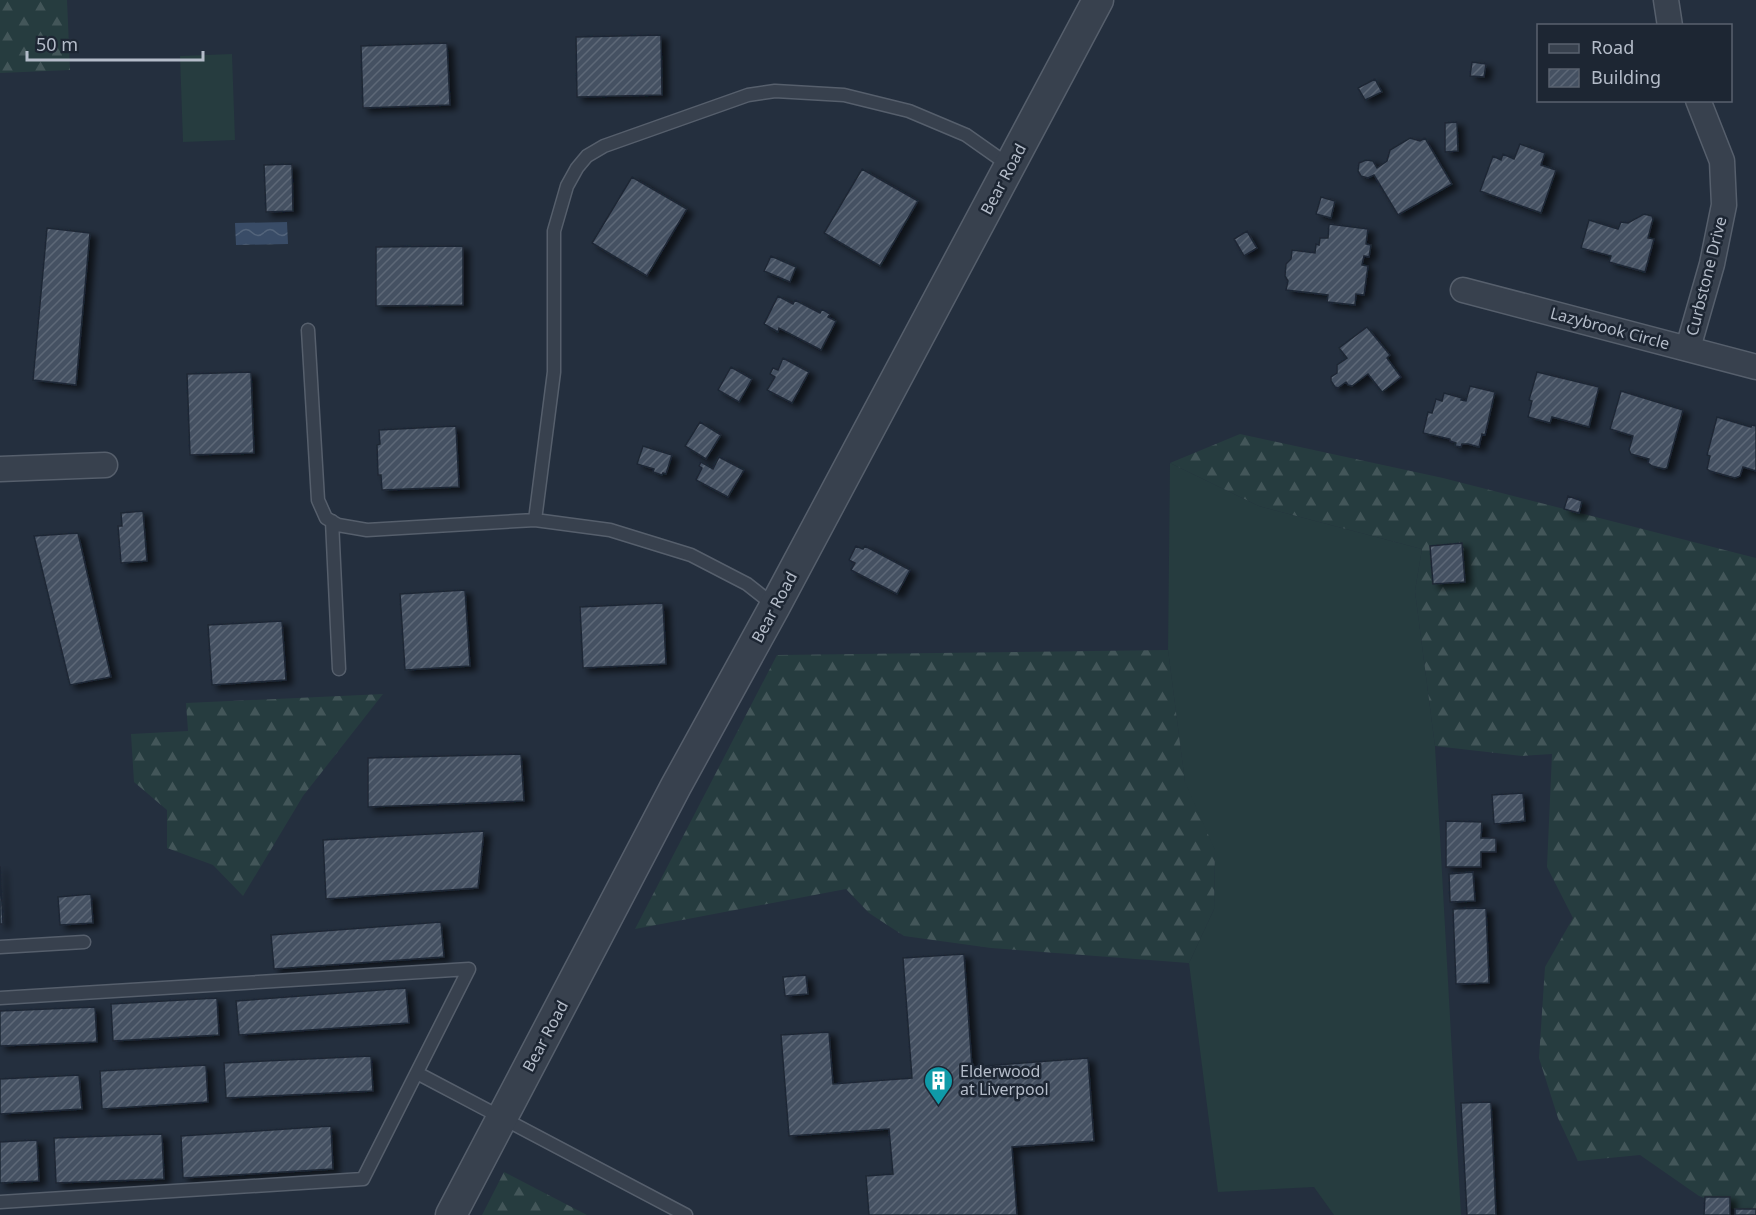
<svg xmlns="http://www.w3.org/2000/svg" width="1756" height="1215" viewBox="0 0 1756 1215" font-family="'Noto Sans',sans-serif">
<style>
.grass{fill:#263c3f}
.forest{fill:url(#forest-firs)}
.water{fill:url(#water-waves)}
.building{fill:url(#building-hatch);stroke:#1f2835;stroke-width:1.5;filter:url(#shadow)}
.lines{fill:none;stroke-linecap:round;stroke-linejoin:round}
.service-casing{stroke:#565f6c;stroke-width:15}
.minor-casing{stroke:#565f6c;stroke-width:27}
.tertiary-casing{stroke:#565f6c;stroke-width:33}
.service{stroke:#38414e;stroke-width:12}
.minor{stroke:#38414e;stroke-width:24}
.tertiary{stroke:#38414e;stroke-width:30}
.labels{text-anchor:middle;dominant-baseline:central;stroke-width:5;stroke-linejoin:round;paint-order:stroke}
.street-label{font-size:16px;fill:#b4bcc9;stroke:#1d2633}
.poi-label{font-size:16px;fill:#b4bcc9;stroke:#1d2633;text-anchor:start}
</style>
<defs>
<pattern id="forest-firs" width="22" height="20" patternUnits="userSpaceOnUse" patternTransform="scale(1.5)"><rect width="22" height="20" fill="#263c3f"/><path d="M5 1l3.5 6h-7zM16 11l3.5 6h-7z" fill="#435659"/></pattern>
<pattern id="water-waves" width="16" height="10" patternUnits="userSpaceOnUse" patternTransform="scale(1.5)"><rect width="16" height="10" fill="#394c67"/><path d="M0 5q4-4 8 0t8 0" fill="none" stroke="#53647b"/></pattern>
<pattern id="building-hatch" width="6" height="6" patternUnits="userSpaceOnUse" patternTransform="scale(1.5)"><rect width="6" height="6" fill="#455162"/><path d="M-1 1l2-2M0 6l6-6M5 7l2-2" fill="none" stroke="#5d6877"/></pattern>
<filter id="shadow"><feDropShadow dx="6" dy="4" stdDeviation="3" flood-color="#0009"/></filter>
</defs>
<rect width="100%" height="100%" fill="#242f3e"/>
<path class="grass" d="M232,54L235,140L183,142L180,56Z
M1170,463L1259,506L1422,549L1415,591L1435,746L1461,1215H1334L1314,1187L1218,1192L1189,963L1214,909L1215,851L1185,783L1168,650Z"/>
<path class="forest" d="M0,0H67L70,70L0,73Z
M1240,434L1443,478L1756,558V1215H1749L1699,1196L1640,1155L1578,1161L1558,1118L1539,1058L1545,967L1573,918L1547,867L1552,754L1522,756L1435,746L1415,591L1422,549L1259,506L1170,463Z
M1168,650L1185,782L1215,850L1214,909L1189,963L991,948L904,936L869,913L846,889L635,929L777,655Z
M383,694L303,796L243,896L213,865L167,848V810L134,782L131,734L188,731L186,703Z
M504,1172L587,1215H482Z"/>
<path class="water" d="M287,222L288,244L236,245L235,223Z"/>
<path class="building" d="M661,35L662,95L577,97L576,37Z
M447,43L450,105L363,108L361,46Z
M1472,62L1486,64L1484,77L1470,76Z
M1375,79L1382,92L1365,100L1358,88Z
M1457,122L1458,151L1445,152V123Z
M1410,138L1420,141L1425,138L1452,184L1398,215L1374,175L1368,178L1361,176L1358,171L1359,163L1366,160L1373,161L1377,168L1387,161L1390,150Z
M1520,144L1545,153L1541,165L1556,170L1541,213L1480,191L1493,156L1501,160L1503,154L1514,159Z
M292,164L293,211L266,212L264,165Z
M862,169L918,201L880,266L824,233Z
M632,177L687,209L647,276L592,243Z
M1321,197L1335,201L1331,218L1316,214Z
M1644,214L1652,216L1653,219L1648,238L1654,239L1645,272L1609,262L1611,256L1581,248L1589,220L1618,229L1621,222L1628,223Z
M1329,224L1368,229L1366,244L1371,245L1369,257L1364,256L1362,265L1368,266L1364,295L1356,294L1355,305L1327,302L1328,295L1286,290L1288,281L1285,276L1286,264L1291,259L1292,250L1315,253L1316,244L1319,245L1320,238H1328Z
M47,228L90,233L76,385L33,380Z
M1247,231L1257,248L1244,256L1234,239Z
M463,246V305L376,306V247Z
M771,256L796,267L790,282L764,271Z
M778,296L793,304L795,300L820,313L822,309L830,314L828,317L836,321L821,350L779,328L778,332L764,324Z
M1367,327L1390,355L1387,358L1401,377L1382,392L1368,374L1352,386L1348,385L1346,382L1338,388L1335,387L1331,381V377L1337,373V365L1347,358L1339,348Z
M783,358L809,372L792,403L767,390L775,377L770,374L773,368L778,370Z
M731,367L752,379L739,402L718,390Z
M251,372L254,453L190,455L187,374Z
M1537,372L1599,387L1589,427L1552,417L1550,423L1528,417L1532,401L1529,400Z
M1470,386L1495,392L1485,435L1482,434L1479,447L1468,444H1462L1461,447L1455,446L1456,443L1450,441V439L1423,433L1428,412L1432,413L1436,399L1442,401L1444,393L1462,398L1461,400L1466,401Z
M1621,391L1683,410L1667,468L1664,469L1652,466L1648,463L1649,459L1631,454L1629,450L1633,436L1610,429Z
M1717,417L1751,427L1752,425L1756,426V471L1743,467L1740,476L1735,478L1710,471L1707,469L1710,456L1707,455Z
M700,422L721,435L706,459L685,446Z
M456,426L459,487L382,490L381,475H378L377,445L380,444L379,430Z
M643,446L672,455L666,474L663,473L662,475L653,472L654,469L637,464Z
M719,457L744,470L728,497L696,480L702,468L699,466L701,462L713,469Z
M1568,496L1582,501L1579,513L1564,509Z
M143,511L147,561L121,563L118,526H122L121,513Z
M78,533L111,677L70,685L34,536Z
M1462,543L1465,582L1433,584L1430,546Z
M856,546L863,549L865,546L910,570L897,594L851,570L855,563L849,560Z
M465,590L470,666L405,670L400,594Z
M663,603L666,664L583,668L580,607Z
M282,621L286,680L212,685L208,625Z
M521,754L524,801L368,807V758Z
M1523,793L1525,821L1494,824L1492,795Z
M1446,821L1482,822L1481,838H1496V852H1481V867H1446Z
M484,831L478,888L326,899L323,840Z
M0,866L3,924H0Z
M1473,872L1475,901L1450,902L1449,874Z
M91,894L93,923L60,925L58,897Z
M1486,908L1489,983L1456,984L1453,909Z
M441,922L444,957L274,969L271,935Z
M964,954L972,1067L1088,1058L1094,1141L1012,1147L1017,1215H869L866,1176L893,1174L889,1129L789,1136L781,1035L829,1032L833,1084L912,1078L903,958Z
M806,975L808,994L785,996L783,977Z
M406,988L409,1023L239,1035L236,1001Z
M217,998L219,1035L113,1041L111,1004Z
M95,1007L97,1042L0,1046V1011Z
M371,1056L373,1091L226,1098L224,1063Z
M206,1065L208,1102L102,1109L100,1071Z
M79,1075L82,1109L0,1114V1079Z
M1491,1102L1496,1215H1467L1461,1103Z
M331,1126L333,1169L183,1178L181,1136Z
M162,1134L164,1179L56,1183L54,1138Z
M37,1140L39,1181L0,1183V1142Z
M1705,1197H1730V1215H1704Z
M1735,1209H1756V1215H1735Z"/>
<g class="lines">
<defs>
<path id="service" d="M308,330L318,500L326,518L338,525L367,530L535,520L610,530L691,555L747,584L775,606
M535,520L554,372V231L567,186L577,168L587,156L604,146L748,95L775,91L844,95L909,111L966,135L1010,166
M332,521L339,669
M0,947L84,942
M0,998L469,969L363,1179L0,1202
M417,1073L686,1215"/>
<path id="minor" d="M1666,0L1670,26
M1463,290L1756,367
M1688,348L1712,264L1724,205L1722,161L1698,100
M0,469L105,465"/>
<path id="tertiary" d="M451,1215L676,786L775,606L1098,0"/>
</defs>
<use href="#service" class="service-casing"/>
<use href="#minor" class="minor-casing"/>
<use href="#tertiary" class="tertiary-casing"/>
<use href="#service" class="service"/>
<use href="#minor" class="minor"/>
<use href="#tertiary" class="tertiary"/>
</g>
<defs>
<symbol id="building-pin" viewBox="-11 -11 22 30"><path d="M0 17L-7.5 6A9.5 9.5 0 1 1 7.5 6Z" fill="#0f9aa8" stroke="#1d2633"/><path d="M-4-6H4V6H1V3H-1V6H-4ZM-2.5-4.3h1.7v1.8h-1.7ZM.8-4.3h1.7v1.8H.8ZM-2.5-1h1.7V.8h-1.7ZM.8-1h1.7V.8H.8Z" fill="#fff"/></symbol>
</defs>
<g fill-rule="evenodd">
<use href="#building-pin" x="922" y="1064" width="33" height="45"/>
</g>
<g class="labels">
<g class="street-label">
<text transform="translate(1003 179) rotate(-62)">Bear Road</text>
<text transform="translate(1706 276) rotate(-76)">Curbstone Drive</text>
<text transform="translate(1610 328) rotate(15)">Lazybrook Circle</text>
<text transform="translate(774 607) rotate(-62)">Bear Road</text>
<text transform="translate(545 1036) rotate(-62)">Bear Road</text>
</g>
<g class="poi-label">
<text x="960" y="1071">Elderwood<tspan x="960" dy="18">at Liverpool</tspan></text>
</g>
</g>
<rect x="1537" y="24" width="195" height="78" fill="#1d2633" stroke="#59626f" stroke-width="1.5"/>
<rect x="1549" y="44" width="30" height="9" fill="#38414e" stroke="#59626f" stroke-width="1.5"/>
<text x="1591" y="54" font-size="18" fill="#b4bcc9">Road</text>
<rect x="1549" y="69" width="30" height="18" fill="url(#building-hatch)" stroke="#59626f" stroke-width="1.5"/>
<text x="1591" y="84" font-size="18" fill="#b4bcc9">Building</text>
<path d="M27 51v9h176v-9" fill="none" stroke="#b4bcc9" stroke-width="3"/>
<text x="36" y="51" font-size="18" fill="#b4bcc9" stroke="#1d2633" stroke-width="4.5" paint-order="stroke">50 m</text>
</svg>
